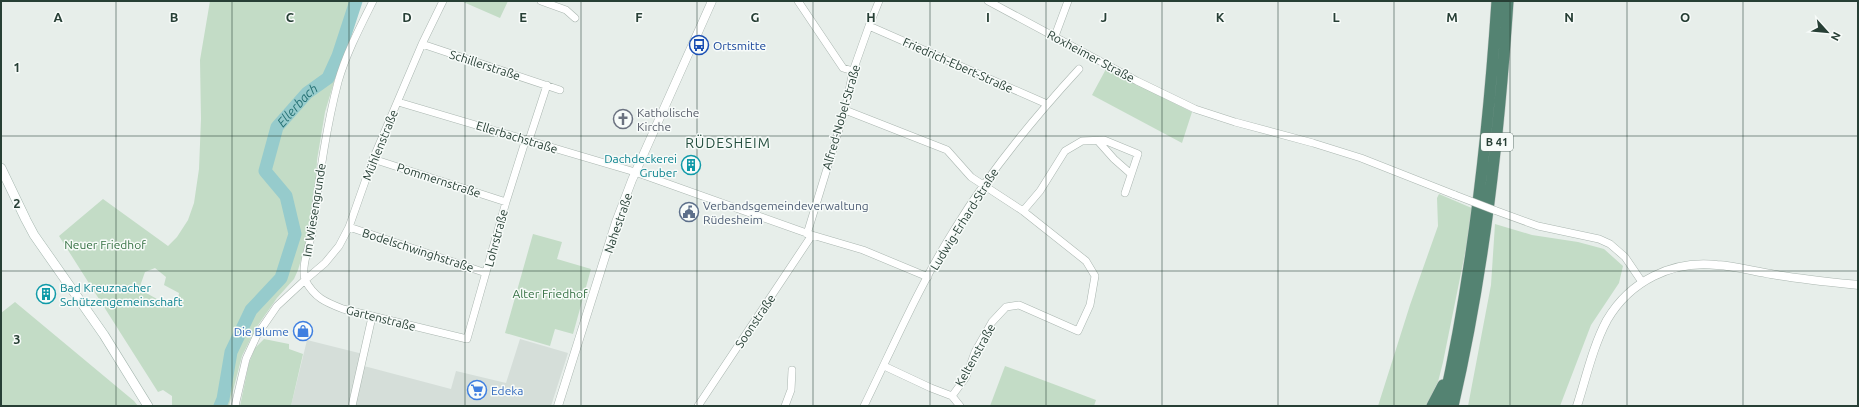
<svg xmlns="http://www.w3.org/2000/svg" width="1859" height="407" viewBox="0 0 1859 407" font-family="Ubuntu,sans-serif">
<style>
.built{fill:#d5ded9}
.green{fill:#c3dcc6;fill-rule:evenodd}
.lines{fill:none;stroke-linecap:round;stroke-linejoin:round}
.river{stroke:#96cbcc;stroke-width:13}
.minor-casing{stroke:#aab6b0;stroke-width:8}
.tertiary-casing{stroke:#aab6b0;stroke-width:9}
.secondary-casing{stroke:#a6b8b0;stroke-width:10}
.trunk-casing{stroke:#c3c9c6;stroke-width:12}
.minor{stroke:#fff;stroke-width:7}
.tertiary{stroke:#fff;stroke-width:8}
.secondary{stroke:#fff;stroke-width:9}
.trunk{stroke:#548372;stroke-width:11}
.minor-bridge-casing{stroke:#aab6b0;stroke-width:8;stroke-linecap:butt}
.minor-bridge{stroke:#fff;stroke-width:7}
.grid{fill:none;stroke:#273f35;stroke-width:1;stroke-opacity:0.55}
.labels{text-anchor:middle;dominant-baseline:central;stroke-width:3;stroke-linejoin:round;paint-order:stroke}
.shield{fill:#f7fbf9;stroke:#657770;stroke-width:1}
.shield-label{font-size:11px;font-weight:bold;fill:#273f35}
.transit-label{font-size:12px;fill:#164399;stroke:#f7fbf9;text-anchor:start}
.street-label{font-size:12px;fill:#273f35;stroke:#f7fbf9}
.worship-label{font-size:12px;fill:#5b616d;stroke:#f7fbf9;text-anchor:start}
.culture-label{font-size:12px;fill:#0d838f;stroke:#f7fbf9;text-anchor:end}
.service-label{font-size:12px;fill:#4e5e75;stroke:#f7fbf9;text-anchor:start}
.park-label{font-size:12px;fill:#367144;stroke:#f7fbf9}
.shop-label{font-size:12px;fill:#366cbe;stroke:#f7fbf9;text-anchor:end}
.water-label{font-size:13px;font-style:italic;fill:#277275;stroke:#f7fbf9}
.quarter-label{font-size:14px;letter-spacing:1px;fill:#254f3f;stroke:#f7fbf9}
.grid-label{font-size:13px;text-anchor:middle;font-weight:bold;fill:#273f35;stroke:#f7fbf9;stroke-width:3;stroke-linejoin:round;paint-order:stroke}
</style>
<rect width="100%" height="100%" fill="#e7eeea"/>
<path class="built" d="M520,339L568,353L551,406H291L307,340L367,355L364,366L451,389L456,371L506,383Z"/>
<path class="green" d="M210,1H363L355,12L325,112L317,160L314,216L311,209L313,220L298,270L294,279L277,298L256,328L242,356L229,406H172V396L163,390L158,392L59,236L103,199L168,246L177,237L188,220L194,203L199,169L201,119L200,60ZM155,268L166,277L164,285L179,293L178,299L182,307L157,299L139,289L145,272Z
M461,1H508L500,18Z
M1106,69L1192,112L1182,143L1092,95Z
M1439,194L1474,209L1443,362L1438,382L1426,406H1378L1410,305L1438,226L1437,198Z
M1495,224L1532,235L1578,242L1604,249L1623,266L1619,283L1591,325L1560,406H1468L1491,285Z
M533,234L562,242L557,259L591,269L573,334L555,329L550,346L505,333Z
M15,302L134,401L138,406H1V313Z
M264,339L289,344V349L303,354L291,406H240L249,363L255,348Z
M1005,366L1096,400L1094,406H990Z"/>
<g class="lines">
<path class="river" id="s1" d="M220,406L223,399L231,352L251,310L281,278L295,234L286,196L265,171L277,127L307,93L328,78L338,56L356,1"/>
<defs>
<path id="minor" d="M443,1L422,44L373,159L349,227L339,246L325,263L305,280C315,298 325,302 343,309L467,339L506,202L524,145L529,140L547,85
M541,1L566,10L575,18
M798,1L843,68L853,71
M988,1L1137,81L1195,109L1235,122L1313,143L1361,158L1455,195
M869,26L1047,104
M1055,36L1068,1
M422,44L560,90
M398,102L635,172L812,235L863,250L928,277
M845,110L947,150L971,177L1023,211L1086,261L1095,276L1090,305L1078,331L1019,305L1006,307L992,322L975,352L966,377L952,396
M1098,141L1114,159L1131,174
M373,159L506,202
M1494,210L1538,226L1599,239L1610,244L1625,257L1642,282
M1023,211L1040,191L1065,151L1082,141L1104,140L1138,154L1125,193
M349,227L486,273
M807,234L845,110L853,71L869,26L879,1
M884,366L931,388L952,396
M952,396L960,406
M235,406L246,359L257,335L277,306L305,280C301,265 309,248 312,233C319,182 325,132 338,82C346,54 360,27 373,1
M352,406L372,317
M698,406L812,235
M785,406L791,390L792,370
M864,406C893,347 919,286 954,230C990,171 1032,120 1079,69"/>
<path id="tertiary" d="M558,406L616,222L632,180L712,1
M1577,406C1586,378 1593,346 1607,320C1630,281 1672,260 1717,265C1735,266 1753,271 1771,274C1799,279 1829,282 1858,285"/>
<path id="secondary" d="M1,168L26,220L34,235L104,335L148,406"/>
<path id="trunk" d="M1432,406L1443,385
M1443,406C1473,273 1488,137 1497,1
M1453,406C1484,272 1499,137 1508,1"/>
</defs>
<use href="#minor" class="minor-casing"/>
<use href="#tertiary" class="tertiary-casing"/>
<use href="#secondary" class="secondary-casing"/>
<use href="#trunk" class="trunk-casing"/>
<use href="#minor" class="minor"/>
<use href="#tertiary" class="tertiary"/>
<use href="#secondary" class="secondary"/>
<use href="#trunk" class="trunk"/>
<defs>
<path id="minor-bridge" d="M1455,195L1494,210"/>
</defs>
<use href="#minor-bridge" class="minor-bridge-casing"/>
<use href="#minor-bridge" class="minor-bridge"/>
</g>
<path class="grid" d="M116,1V406M232,1V406M349,1V406M465,1V406M581,1V406M697,1V406M813,1V406M930,1V406M1046,1V406M1162,1V406M1278,1V406M1394,1V406M1510,1V406M1627,1V406M1743,1V406M1,136H1858M1,271H1858"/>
<defs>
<symbol id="bus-ring" viewBox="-11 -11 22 22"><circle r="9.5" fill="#f7fbf9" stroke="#1a4fb4" stroke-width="1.5"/><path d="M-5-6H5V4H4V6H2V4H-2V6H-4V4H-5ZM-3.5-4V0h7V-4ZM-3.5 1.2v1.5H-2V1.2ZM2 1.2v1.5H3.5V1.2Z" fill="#1a4fb4"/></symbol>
<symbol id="church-ring" viewBox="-11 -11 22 22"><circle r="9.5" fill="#f7fbf9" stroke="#6b7280" stroke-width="1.5"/><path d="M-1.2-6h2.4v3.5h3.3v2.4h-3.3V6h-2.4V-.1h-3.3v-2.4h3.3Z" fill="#6b7280"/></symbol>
<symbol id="building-ring" viewBox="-11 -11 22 22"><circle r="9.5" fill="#f7fbf9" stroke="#0f9aa8" stroke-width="1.5"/><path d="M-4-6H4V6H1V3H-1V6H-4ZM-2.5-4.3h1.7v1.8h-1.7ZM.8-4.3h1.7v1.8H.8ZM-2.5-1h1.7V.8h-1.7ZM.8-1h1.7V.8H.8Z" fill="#0f9aa8"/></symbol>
<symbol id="civic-ring" viewBox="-11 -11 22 22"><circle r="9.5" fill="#f7fbf9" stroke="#5c6f8a" stroke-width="1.5"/><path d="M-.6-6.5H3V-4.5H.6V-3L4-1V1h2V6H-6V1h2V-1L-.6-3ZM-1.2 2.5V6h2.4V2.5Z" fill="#5c6f8a"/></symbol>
<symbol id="shop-ring" viewBox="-11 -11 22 22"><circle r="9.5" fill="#f7fbf9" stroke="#3f7fe0" stroke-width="1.5"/><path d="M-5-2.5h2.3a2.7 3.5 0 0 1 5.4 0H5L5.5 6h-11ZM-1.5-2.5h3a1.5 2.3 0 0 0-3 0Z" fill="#3f7fe0"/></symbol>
<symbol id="supermarket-ring" viewBox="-11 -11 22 22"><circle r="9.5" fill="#f7fbf9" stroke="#3f7fe0" stroke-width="1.5"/><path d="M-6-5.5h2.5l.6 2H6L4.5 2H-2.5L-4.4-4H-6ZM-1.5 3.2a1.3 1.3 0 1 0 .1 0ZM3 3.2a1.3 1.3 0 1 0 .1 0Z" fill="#3f7fe0"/></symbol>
</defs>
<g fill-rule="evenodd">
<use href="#bus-ring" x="688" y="34" width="22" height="22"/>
<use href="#church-ring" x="612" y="108" width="22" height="22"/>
<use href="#building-ring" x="680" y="154" width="22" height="22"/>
<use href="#civic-ring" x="678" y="201" width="22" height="22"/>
<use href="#building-ring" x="35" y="283" width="22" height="22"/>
<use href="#shop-ring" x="292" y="320" width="22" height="22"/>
<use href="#supermarket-ring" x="466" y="379" width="22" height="22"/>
</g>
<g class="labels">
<rect class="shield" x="1481" y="133" width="32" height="18" rx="3"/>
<g class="shield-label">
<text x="1497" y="142">B 41</text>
</g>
<g class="transit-label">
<text x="713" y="45">Ortsmitte</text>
</g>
<g class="street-label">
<text transform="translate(1091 56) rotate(28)">Roxheimer Straße</text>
<text transform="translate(485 65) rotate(18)">Schillerstraße</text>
<text transform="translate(958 65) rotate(24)">Friedrich-Ebert-Straße</text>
<text transform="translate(841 117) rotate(-74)">Alfred-Nobel-Straße</text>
<text transform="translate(517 137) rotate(17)">Ellerbachstraße</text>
<text transform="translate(380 145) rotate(-68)">Mühlenstraße</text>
<text transform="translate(439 180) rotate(18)">Pommernstraße</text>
<text transform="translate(314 210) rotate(-81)">Im Wiesengrunde</text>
<text transform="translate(964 219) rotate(-58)">Ludwig-Erhard-Straße</text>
<text transform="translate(618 223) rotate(-71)">Nahestraße</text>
<text transform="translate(496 238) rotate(-75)">Lohrstraße</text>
<text transform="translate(418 250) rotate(18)">Bodelschwinghstraße</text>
<text transform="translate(381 318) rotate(14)">Gartenstraße</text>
<text transform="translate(755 321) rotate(-56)">Soonstraße</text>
<text transform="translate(975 355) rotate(-61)">Keltenstraße</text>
</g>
<g class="worship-label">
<text x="637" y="112">Katholische<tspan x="637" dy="14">Kirche</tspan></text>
</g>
<g class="culture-label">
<text x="677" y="158">Dachdeckerei<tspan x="677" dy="14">Gruber</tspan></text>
<text x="60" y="287" text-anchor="start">Bad Kreuznacher<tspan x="60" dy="14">Schützengemeinschaft</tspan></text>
</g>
<g class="service-label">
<text x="703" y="205">Verbandsgemeindeverwaltung<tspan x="703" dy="14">Rüdesheim</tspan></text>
</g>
<g class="park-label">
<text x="105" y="244">Neuer Friedhof</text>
<text x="550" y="293">Alter Friedhof</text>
</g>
<g class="shop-label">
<text x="289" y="331">Die Blume</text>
<text x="491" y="390" text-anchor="start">Edeka</text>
</g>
<g class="water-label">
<text stroke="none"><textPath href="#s1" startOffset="339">Ellerbach</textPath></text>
</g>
<g class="quarter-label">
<text x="728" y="143">RÜDESHEIM</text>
</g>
</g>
<g class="grid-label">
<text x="58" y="22">A</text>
<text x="174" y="22">B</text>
<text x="290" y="22">C</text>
<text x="407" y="22">D</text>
<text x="523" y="22">E</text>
<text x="639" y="22">F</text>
<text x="755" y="22">G</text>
<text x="871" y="22">H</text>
<text x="988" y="22">I</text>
<text x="1104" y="22">J</text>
<text x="1220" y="22">K</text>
<text x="1336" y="22">L</text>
<text x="1452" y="22">M</text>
<text x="1569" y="22">N</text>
<text x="1685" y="22">O</text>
<text x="17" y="72">1</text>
<text x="17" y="208">2</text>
<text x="17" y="344">3</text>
</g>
<rect width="1859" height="407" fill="none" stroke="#273f35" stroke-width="4"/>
<g transform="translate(1827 32) rotate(117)" stroke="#f7fbf9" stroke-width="3" paint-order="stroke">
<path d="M0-3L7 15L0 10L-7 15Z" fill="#273f35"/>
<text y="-6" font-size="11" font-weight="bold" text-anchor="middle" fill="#273f35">N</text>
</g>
</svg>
